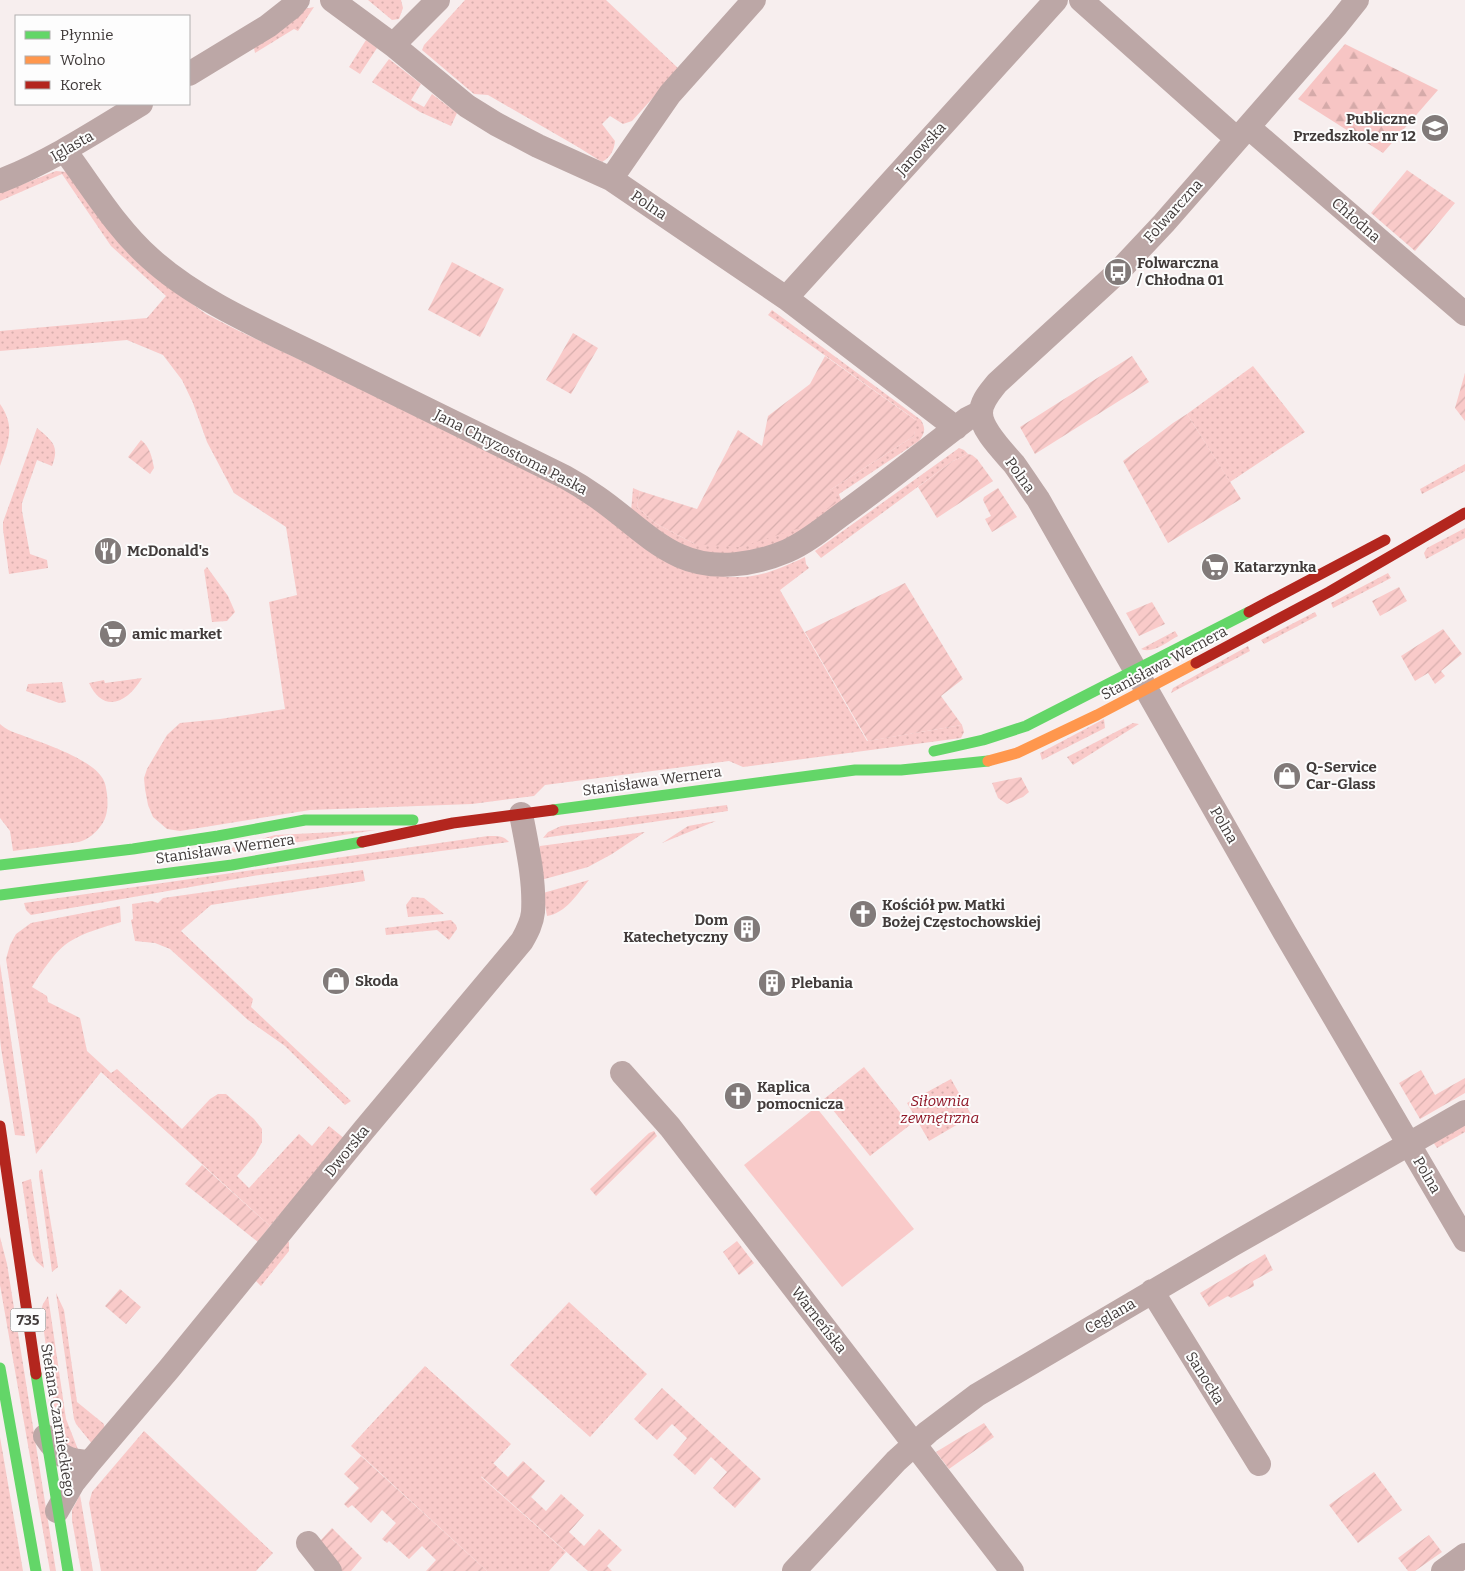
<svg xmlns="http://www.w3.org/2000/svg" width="1465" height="1571" viewBox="0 0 1465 1571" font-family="Bitter,serif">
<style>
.grass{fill:url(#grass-dots)}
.forest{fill:url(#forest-firs)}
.garden{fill:url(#garden-furrows)}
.pitch{fill:#f9cac9}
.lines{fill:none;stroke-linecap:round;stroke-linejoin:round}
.street{stroke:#bca7a6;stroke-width:24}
.fast{stroke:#63d668;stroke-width:11}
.slow{stroke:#ff974d;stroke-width:11}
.jam{stroke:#b3261e;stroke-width:11}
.labels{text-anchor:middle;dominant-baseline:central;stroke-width:4;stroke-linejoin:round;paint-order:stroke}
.shield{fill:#fdfdfd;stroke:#797574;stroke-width:1}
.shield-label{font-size:14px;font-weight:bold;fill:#413b3a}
.poi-label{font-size:15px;font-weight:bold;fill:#413b3a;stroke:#fdfdfd;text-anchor:start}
.street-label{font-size:15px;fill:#413b3a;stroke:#fdfdfd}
.park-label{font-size:15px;font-style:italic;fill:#8f1525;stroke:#fdfdfd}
</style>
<defs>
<pattern id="grass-dots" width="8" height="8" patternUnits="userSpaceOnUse" patternTransform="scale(1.25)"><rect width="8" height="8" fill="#f9cac9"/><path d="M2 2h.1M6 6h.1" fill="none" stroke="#d7aead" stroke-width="1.8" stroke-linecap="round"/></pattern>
<pattern id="forest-firs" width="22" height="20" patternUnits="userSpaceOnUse" patternTransform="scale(1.25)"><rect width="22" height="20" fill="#f7c5c4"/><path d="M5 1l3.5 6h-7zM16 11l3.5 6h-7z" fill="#d5aaa9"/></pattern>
<pattern id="garden-furrows" width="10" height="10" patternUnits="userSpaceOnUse" patternTransform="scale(1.25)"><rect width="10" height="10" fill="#f9cac9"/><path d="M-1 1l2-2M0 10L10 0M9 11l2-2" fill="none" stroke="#d7aead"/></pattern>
</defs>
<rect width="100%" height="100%" fill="#f7eeee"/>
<path class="grass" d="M368,0H401L403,8L399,19L392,20Z
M465,0H606L679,69L632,121L623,124L610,116L602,124L615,141C614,150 611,157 602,162L578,147L488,95L474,94L422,50L424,45Z
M314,7L298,31L294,29L255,53L254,48L304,9Z
M366,40L377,48L360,74L349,67Z
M389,59L421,84L411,100L424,107L432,94L457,113L451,126L420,112L372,82Z
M56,171L67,172L172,289L206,314L235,329L518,463L558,484L702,573C746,582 765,576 805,557L806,564L809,568L780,590L867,741L962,725L964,732L961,738L743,767L729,761L545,785L534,796L472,804L310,810L180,831L167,829L153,817L148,805L145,789L144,778L147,769L167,735L180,723L220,719L285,709L269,602L297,595L286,527L234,493L207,442L193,403L182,380L163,355L127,340L0,351V331L147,318L166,296L111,246L62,174L0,201V193Z
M772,310L921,420C926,429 925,433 919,441L839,494L844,509L766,552L712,555L674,543L631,512L633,488L640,491L637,507L655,523L695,544L830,490L914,436L916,420L768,315Z
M1253,366L1305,432L1230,482L1187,414Z
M0,404C16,427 8,442 0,466Z
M37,428C52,441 60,445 52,466L37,460L22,503V511L30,554L47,560L48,568L9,574L3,529V522Z
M959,448L964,450L968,454L953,461L821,558L815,551Z
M1465,464V471L1422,494L1420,489Z
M1465,528V538L1426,559L1424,553L1427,548Z
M207,567L228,596L235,612L227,621L212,622L204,570Z
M1388,573L1391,578L1333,608L1331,603Z
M1315,612L1317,616L1264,644L1261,640Z
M1175,631L1178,636C1167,642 1153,654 1141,649Z
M1248,646L1250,651L1171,693L1173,688Z
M142,678C128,702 104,715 89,683L104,680L105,683Z
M62,682L66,702L59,703L26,691L28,684Z
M1104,719L1105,728L1042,760L1040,753Z
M1133,723L1139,724L1073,765L1067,757Z
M0,724C6,730 16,733 24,736C45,744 92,759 103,779C106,784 106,789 107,794C108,804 108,815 102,824C96,833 89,839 79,842L13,851L10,831L0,818Z
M727,805L728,811L543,838L548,832L561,826Z
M716,821L662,843L688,826Z
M376,830L208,856L207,853L221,851L275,835Z
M645,832L612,854L588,867L541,880L538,851L540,846Z
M488,836C497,836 503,835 509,842L253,876L31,915L26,910L24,903Z
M363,870L365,881L211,905L181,931L253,999L251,1007L351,1101L345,1105L285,1046L248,1020L170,949L155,943L135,941L131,920L133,919L132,904L152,901L158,903L163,898Z
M589,880C577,894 566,913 547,916L543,893Z
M412,897L424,898L444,914L408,917L406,905Z
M120,906L121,922C104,927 85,932 69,942C56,950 40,974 32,987L47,996L48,1002L80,1018L87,1051L111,1073L117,1069L182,1129L210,1099L218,1094H226L254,1119L262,1129V1142L255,1155L237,1176L249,1188L299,1134L312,1146L329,1126L345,1139L270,1226L101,1072L36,1154L6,959L10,945L16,934L31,923Z
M451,920L456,925L457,929L449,940L437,930L386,935L385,928Z
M0,964L25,1136L15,1135L1,1048L0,1038Z
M864,1067L910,1125L870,1156L824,1099Z
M951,1079L972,1116L929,1141L907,1103Z
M1465,1124V1132L1437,1148L1433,1142Z
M42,1169L58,1267L52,1272L39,1176V1171Z
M31,1179L44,1268L36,1261L33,1255L22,1182Z
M0,1237L7,1264L56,1571H50L0,1285Z
M286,1240L289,1242V1251L261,1286L255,1280Z
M56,1293L64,1310L77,1402L104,1424L105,1431L93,1445L76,1424L74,1419Z
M48,1296L66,1419L79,1452C65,1447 60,1442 57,1427L41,1310L43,1304Z
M569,1302L647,1374L590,1437L510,1365Z
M425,1366L511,1444L481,1477L566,1552L549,1571H487L351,1446Z
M144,1431L273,1553L256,1571H101L89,1503L92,1492Z
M0,1437L23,1571H0Z
M80,1495L93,1571H81L72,1520V1510Z"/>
<path class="forest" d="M1345,44L1438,90L1383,153L1298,99Z"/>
<path class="garden" d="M1407,170L1455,203L1415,251L1371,213Z
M452,262L504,289L480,337L428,310Z
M573,333L598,348L571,394L546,380Z
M825,356L917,421L914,436L830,490L836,503L797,529L740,547L695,544L655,523L637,507L640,491L697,509L738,430L762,446L768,416L810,384Z
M1132,356L1149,382L1035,454L1020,427Z
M1465,373V421L1455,408Z
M1187,414L1241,499L1168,543L1123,461L1173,423Z
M141,440C150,447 152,457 154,468L150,474L128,457Z
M968,454L972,455L977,459L993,481L937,518L918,487L953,461Z
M998,488L1017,517L992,532L985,519L991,516L983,500L984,497Z
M905,583L963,679L941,696L962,725L868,741L805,632Z
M1399,587L1407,601L1380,616L1372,601Z
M1152,602L1165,624L1139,636L1126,613Z
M1443,629L1462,654L1441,671L1445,676L1435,684L1428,673L1415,681L1401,656Z
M1021,777L1029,792L1023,797L1007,804L998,798L992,783Z
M1421,1070L1435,1095L1465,1078V1093L1420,1119L1399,1083Z
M654,1131L657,1136L596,1196L590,1189L649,1133Z
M202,1165L270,1226L258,1242L185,1184Z
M737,1241L754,1263L739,1275L723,1252Z
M1265,1254L1273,1270L1253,1281L1254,1286L1231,1298L1228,1296L1209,1307L1200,1293Z
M120,1289L141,1307L126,1324L105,1306Z
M662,1388L761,1479L735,1508L713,1488L727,1472L711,1457L695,1475L673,1455L687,1438L672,1424L657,1440L634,1419Z
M984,1423L994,1437L949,1469L936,1452Z
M361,1456L487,1571H426L436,1560L422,1546L409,1559L389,1541L387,1543L382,1539L396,1523L382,1510L371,1523L352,1505L348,1508L344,1504L359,1488L344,1474Z
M523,1461L545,1481L531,1497L546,1511L561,1494L584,1515L569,1532L584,1546L599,1529L622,1550L607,1566L612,1571H588L481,1476L493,1463L508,1477Z
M1374,1472L1402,1510L1358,1543L1329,1505Z
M332,1528L362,1558L351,1571H342L321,1545V1540Z
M1429,1535L1442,1552L1415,1571H1408L1398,1558Z"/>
<path class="pitch" d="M816,1107L914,1229L842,1287L744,1165Z"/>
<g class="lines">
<path class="street" d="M332,0L393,45L467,106L496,124L538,146L611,179L786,298L956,428
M1081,0L1237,139
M1357,0L1337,25L1164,223L1118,272L997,383C990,392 981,401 981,413C981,430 1003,451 1014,464C1022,475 1030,488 1038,499L1285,933L1465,1240
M393,45L438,0
M189,74L268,26L292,7L298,0
M1248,127L1465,314
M65,151C92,187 116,228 150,258C197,301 266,330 323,358C404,398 484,437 565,477C576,483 587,490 597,497C625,516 649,542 680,556C713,571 754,565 787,551C808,542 826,526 844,513C886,483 926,450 967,419L981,412
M611,179L670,94L754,0
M0,181C51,161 95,132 141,104
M786,298L1056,0
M622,1073L670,1127L1012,1571
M1152,1291L1259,1464
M45,1436C58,1456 67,1461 90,1462
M57,1511L73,1483L90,1462L169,1369L363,1131L522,941C527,932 532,923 533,912C535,880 527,846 521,814
M308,1543L330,1571
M794,1571L896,1461L928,1432L977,1395L1232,1245L1465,1112
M1443,1571L1465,1555"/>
<path class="fast" d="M934,751L983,740L1026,726L1249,612
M553,810L855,770H901L988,761
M0,865L133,849L218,836L305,820H413
M0,895L232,865L362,842
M0,1368L36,1571
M36,1374L68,1571"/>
<path class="slow" d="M988,761L1017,753L1097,715L1196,663"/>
<path class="jam" d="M1249,612L1385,540
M1196,663L1329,592L1465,513
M362,842L453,823L553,810
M0,1126L36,1374"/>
</g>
<defs>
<symbol id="school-disc" viewBox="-11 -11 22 22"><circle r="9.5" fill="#817a79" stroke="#fdfdfd"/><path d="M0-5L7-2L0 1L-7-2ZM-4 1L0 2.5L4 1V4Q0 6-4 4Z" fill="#fff"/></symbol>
<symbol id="bus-disc" viewBox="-11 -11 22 22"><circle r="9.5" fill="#817a79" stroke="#fdfdfd"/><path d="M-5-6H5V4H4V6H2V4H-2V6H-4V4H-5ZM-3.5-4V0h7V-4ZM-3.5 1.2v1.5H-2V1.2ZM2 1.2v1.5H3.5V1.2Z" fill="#fff"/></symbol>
<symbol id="restaurant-disc" viewBox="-11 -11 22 22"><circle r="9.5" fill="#817a79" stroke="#fdfdfd"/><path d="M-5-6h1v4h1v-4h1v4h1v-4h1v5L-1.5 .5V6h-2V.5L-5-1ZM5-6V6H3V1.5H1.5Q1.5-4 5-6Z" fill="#fff"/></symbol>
<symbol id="supermarket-disc" viewBox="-11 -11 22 22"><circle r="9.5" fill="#817a79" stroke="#fdfdfd"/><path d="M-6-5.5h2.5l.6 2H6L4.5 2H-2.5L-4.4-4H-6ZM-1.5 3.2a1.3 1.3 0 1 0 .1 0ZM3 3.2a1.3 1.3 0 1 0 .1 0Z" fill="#fff"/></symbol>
<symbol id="shop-disc" viewBox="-11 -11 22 22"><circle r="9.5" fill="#817a79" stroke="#fdfdfd"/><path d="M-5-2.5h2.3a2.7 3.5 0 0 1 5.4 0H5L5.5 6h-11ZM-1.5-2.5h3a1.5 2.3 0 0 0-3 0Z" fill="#fff"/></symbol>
<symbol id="church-disc" viewBox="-11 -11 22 22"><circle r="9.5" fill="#817a79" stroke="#fdfdfd"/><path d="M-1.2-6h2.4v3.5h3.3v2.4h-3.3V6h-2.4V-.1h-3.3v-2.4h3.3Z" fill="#fff"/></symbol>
<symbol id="building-disc" viewBox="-11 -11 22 22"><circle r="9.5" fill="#817a79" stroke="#fdfdfd"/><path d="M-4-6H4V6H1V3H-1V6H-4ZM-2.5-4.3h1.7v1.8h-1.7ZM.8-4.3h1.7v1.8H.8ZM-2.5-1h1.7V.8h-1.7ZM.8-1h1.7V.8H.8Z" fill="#fff"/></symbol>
</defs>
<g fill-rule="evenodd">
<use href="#school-disc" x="1419" y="112" width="32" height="32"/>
<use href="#bus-disc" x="1102" y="256" width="32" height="32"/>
<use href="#restaurant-disc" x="92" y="535" width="32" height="32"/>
<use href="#supermarket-disc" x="1199" y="551" width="32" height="32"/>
<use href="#supermarket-disc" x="97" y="618" width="32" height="32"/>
<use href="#shop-disc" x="1271" y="760" width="32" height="32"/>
<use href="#church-disc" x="847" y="898" width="32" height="32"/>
<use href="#building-disc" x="731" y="913" width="32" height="32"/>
<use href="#shop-disc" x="320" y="965" width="32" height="32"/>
<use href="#building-disc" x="756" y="967" width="32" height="32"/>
<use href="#church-disc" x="722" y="1080" width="32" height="32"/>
</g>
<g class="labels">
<rect class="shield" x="10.5" y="1308.5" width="35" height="23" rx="4"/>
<g class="shield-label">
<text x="28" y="1320">735</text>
</g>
<g class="poi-label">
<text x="1416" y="119" text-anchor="end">Publiczne<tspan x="1416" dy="17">Przedszkole nr 12</tspan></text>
<text x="1137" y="263">Folwarczna<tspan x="1137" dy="17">/ Chłodna 01</tspan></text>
<text x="127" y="551">McDonald's</text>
<text x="1234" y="567">Katarzynka</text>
<text x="132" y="634">amic market</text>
<text x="1306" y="767">Q-Service<tspan x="1306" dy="17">Car-Glass</tspan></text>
<text x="882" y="905">Kościół pw. Matki<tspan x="882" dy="17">Bożej Częstochowskiej</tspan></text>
<text x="728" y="920" text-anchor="end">Dom<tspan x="728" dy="17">Katechetyczny</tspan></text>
<text x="355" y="981">Skoda</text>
<text x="791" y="983">Plebania</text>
<text x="757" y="1087">Kaplica<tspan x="757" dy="17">pomocnicza</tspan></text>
</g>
<g class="street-label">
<text transform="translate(72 146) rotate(-30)">Iglasta</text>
<text transform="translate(921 149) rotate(-48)">Janowska</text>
<text transform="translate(649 205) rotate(34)">Polna</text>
<text transform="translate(1173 211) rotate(-48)">Folwarczna</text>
<text transform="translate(1356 220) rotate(41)">Chłodna</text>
<text transform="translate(511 452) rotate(27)">Jana Chryzostoma Paska</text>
<text transform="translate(1020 475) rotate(54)">Polna</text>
<text transform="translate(1164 663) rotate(-28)">Stanisława Wernera</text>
<text transform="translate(652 781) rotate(-8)">Stanisława Wernera</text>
<text transform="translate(1224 825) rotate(60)">Polna</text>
<text transform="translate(225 849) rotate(-8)">Stanisława Wernera</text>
<text transform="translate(347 1151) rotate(-51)">Dworska</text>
<text transform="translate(1427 1175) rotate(60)">Polna</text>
<text transform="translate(1110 1316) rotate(-30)">Ceglana</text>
<text transform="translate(819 1320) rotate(52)">Warneńska</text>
<text transform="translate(1205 1378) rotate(58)">Sanocka</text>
<text transform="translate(58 1420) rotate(81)">Stefana Czarnieckiego</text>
</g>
<g class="park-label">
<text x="940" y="1101">Siłownia<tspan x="940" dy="17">zewnętrzna</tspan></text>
</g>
</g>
<rect x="15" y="15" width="175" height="90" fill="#fdfdfd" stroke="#b2afaf"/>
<rect x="25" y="31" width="25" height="8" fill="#63d668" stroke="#b2afaf"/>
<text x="60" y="40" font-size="15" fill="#413b3a">Płynnie</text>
<rect x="25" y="56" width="25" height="8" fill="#ff974d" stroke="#b2afaf"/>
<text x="60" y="65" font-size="15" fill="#413b3a">Wolno</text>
<rect x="25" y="81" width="25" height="8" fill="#b3261e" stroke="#b2afaf"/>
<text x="60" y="90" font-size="15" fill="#413b3a">Korek</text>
</svg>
